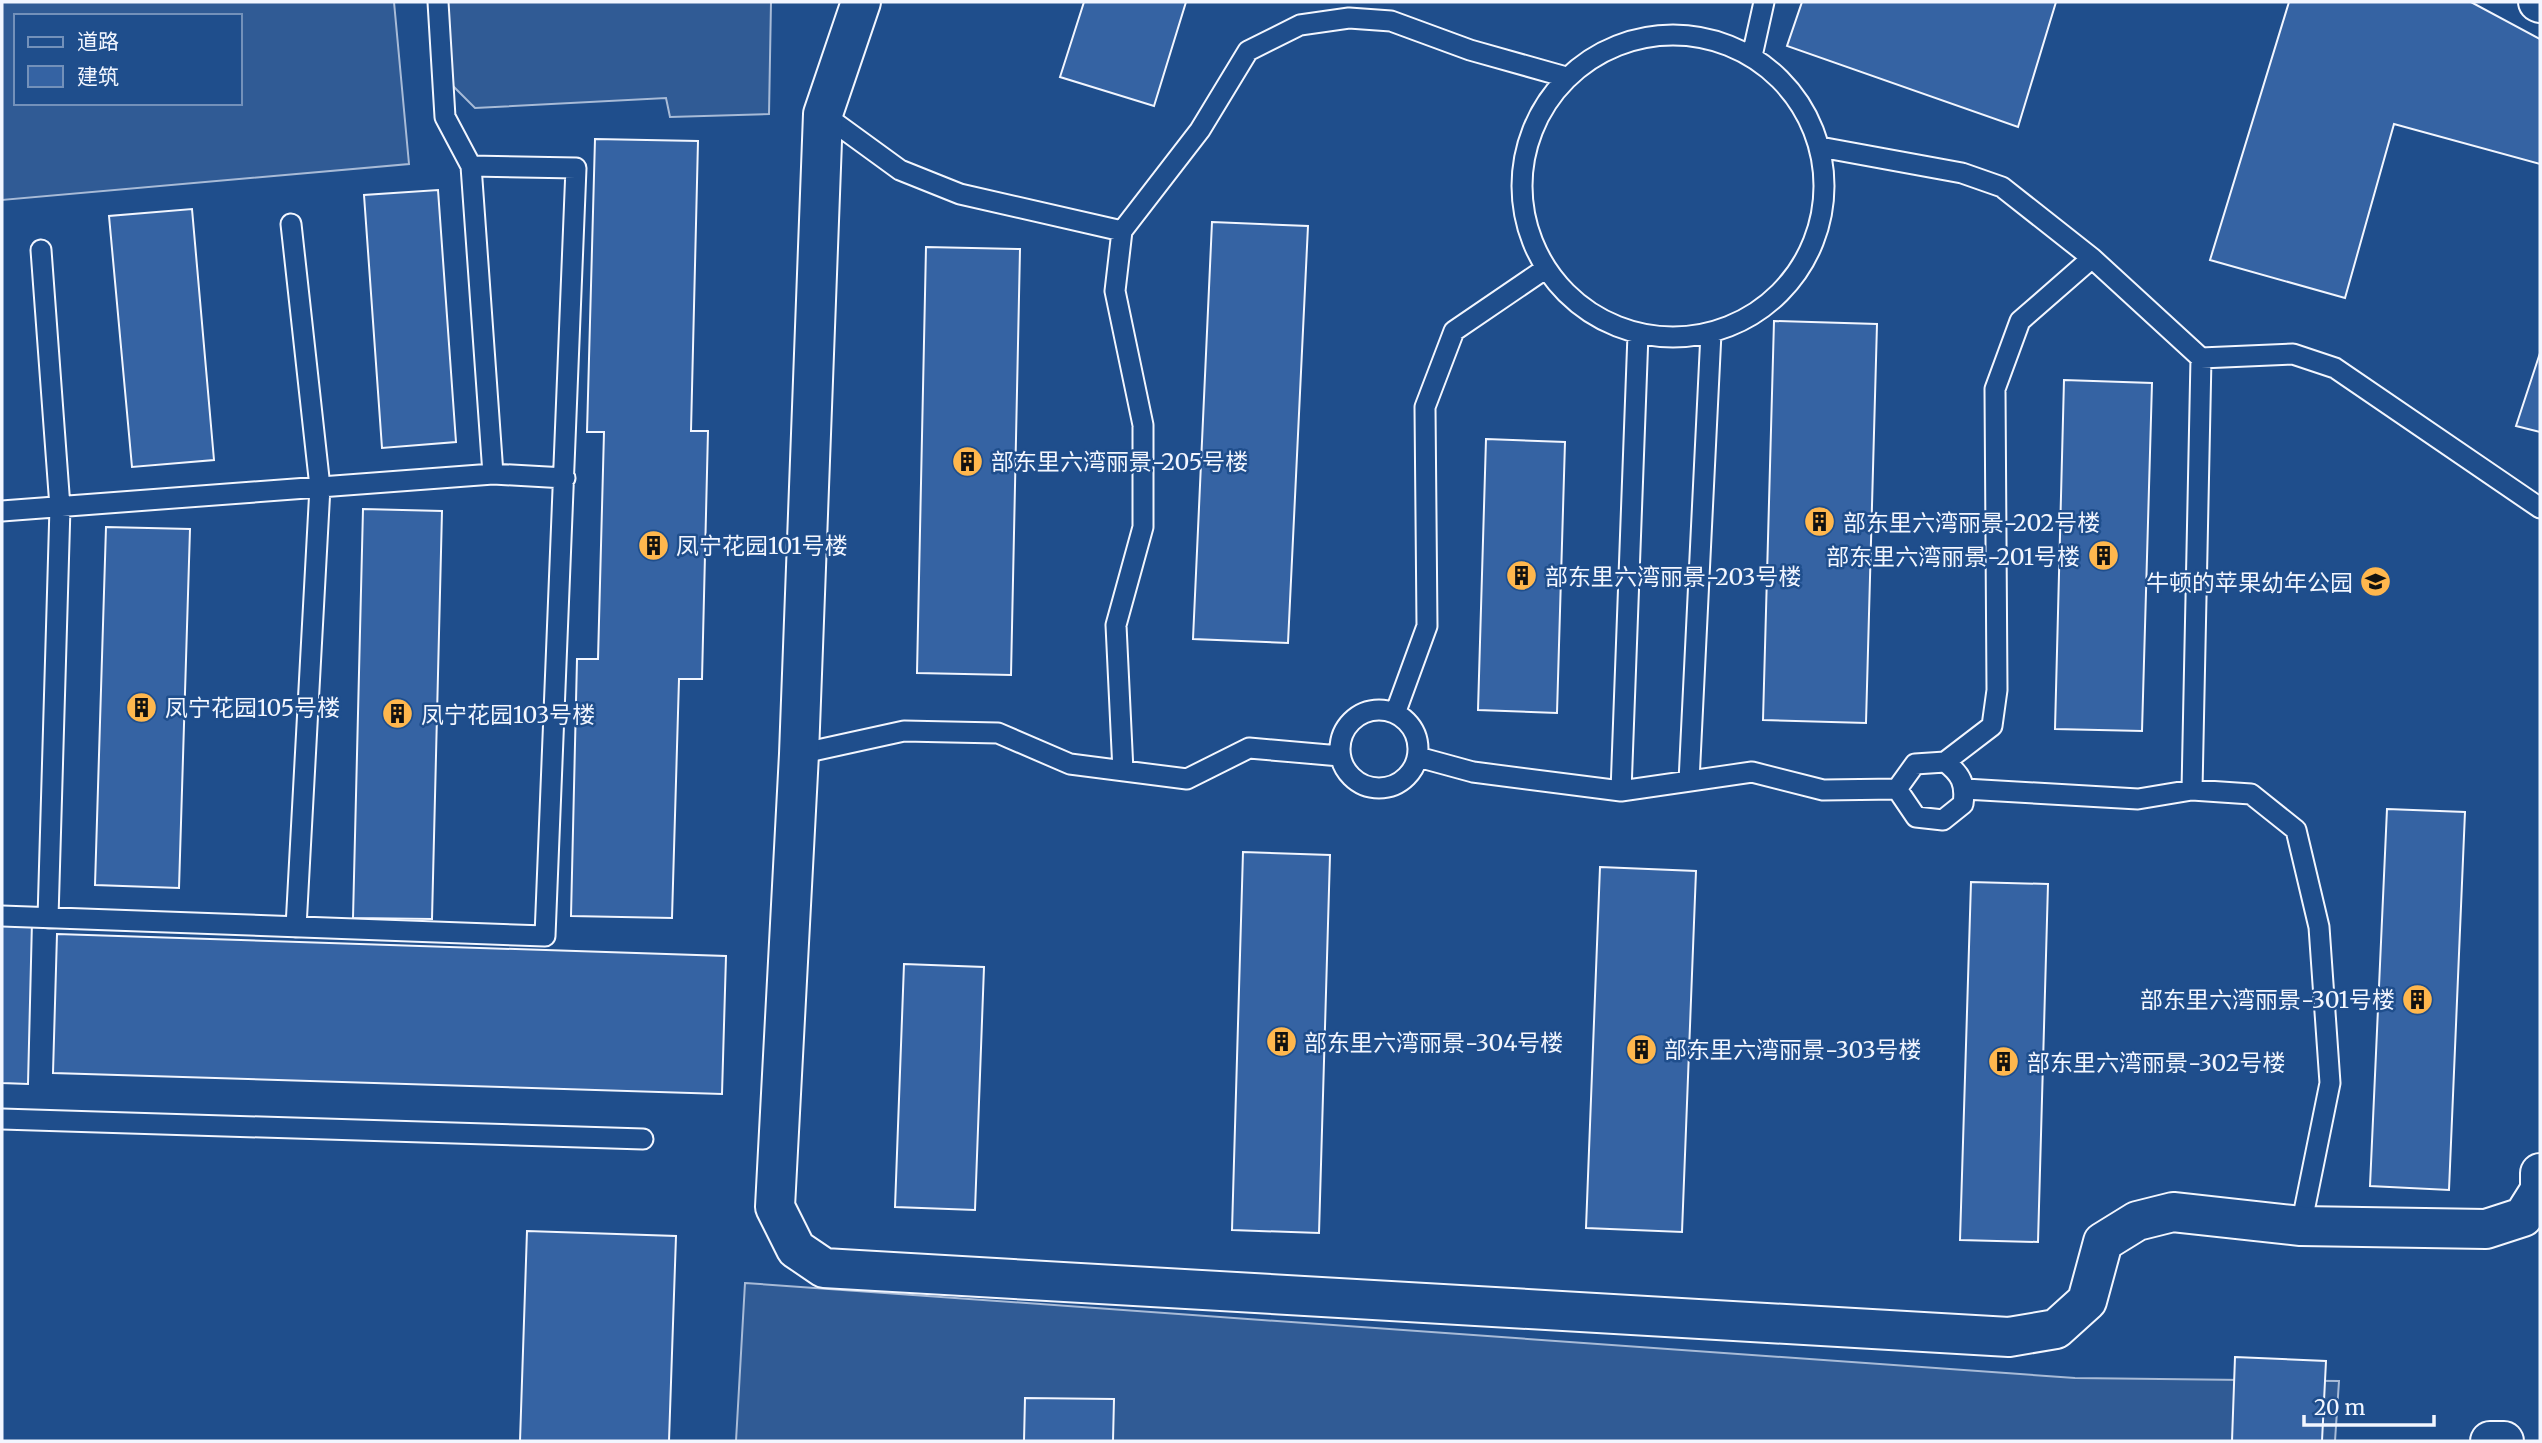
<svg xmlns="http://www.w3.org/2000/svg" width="2542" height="1443" viewBox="0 0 2542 1443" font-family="Merriweather,'Noto Sans SC',serif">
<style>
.built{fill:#305b95;stroke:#a8bbd7;stroke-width:2;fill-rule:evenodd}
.building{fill:#3563a3;stroke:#f2f6ff;stroke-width:2}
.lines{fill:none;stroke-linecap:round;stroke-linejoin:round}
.lane-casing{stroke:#f2f6ff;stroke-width:23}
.street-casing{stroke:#f2f6ff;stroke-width:42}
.lane{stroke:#1f4e8c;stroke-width:19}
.street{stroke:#1f4e8c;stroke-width:38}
.labels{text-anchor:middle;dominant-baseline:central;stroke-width:5;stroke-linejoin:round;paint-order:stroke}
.poi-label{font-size:23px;fill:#f2f6ff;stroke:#1f4e8c;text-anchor:start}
</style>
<rect width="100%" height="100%" fill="#1f4e8c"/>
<path class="built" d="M2,2H394L409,164L2,200ZM16,16H240V103H16Z
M446,2H771L769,114L670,117L666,98L475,108L452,85Z
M745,1283L2075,1378L2339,1381L2335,1441H736Z"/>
<path class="building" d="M1084,2H1186L1154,106L1060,77Z
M1802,2H2056L2018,127L1787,46Z
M2289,2H2471L2540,39V164L2394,124L2345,298L2210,260Z
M595,139L698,141L691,431H708L702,679H679L672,918L571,916L577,659H598L604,432H587Z
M438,190L456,442L382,448L364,195Z
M192,209L214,460L132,467L109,216Z
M1212,222L1308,226L1288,643L1193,639Z
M926,247L1020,249L1011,675L917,673Z
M1774,321L1877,324L1866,723L1763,720Z
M2540,353V432L2516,426Z
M2064,380L2152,383L2142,731L2055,729Z
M1486,439L1565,442L1557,713L1478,710Z
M363,509L442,511L432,919L353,918Z
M106,527L190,529L179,888L95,885Z
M2387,809L2465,812L2449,1190L2370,1186Z
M1243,852L1330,855L1319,1233L1232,1230Z
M1600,867L1696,871L1682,1232L1586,1228Z
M1971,882L2048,884L2038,1242L1960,1240Z
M2,920L32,921L28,1084L2,1083Z
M57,934L726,956L722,1094L53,1073Z
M904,964L984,967L975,1210L895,1207Z
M527,1231L676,1236L669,1441H520Z
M2235,1357L2326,1361L2322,1441H2232Z
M1025,1398L1114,1399L1113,1441H1024Z"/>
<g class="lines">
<defs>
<path id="lane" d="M1522 186a151 151 0 1 1 302 0a151 151 0 1 1-302 0Z
M1752,56L1764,2
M823,114L900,170L960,194L1122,231
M1820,147L1962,173L2002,187L2092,258L2201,358L2192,790
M291,224L320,487L296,927
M41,250L60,507L48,918
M2201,358L2293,354L2335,368L2540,508
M493,474L565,478
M2,511L493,474L471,166L445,117L438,2
M1340 749a39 39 0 1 1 78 0a39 39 0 1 1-78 0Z
M1396,711L1427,626L1425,407L1454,331L1545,269
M799,754L904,731L998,733L1070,764L1187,779L1249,748L1340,756
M1418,757L1473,772L1621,791L1752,772L1823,790L1897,789
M1945,762L1992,726L1997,690L1995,389L2020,321L2092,258
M1945,762C1961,774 1966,784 1963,804L1943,820L1916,817L1897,789L1915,764Z
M1123,771L1116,625L1143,527V425L1115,291L1122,231L1200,130L1248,51L1300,25L1349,18L1391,21L1470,50L1566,77
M1689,781L1711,333
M1965,789L2138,799L2192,790L2251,794L2296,830L2319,927L2330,1083L2301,1226
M1621,791L1638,334
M2,916L545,936L576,168L471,166
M2,1119L643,1139"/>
<path id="street" d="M861,2L823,114L799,754L775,1207L796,1249L824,1268L2009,1337L2056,1329L2087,1301L2103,1242L2137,1221L2173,1212L2301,1226L2486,1229L2523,1217L2540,1190V1173
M2538,2L2540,3
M2490,1441H2504"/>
</defs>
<use href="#lane" class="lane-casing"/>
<use href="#street" class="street-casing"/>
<use href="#lane" class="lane"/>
<use href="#street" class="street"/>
</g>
<defs>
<symbol id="building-disc" viewBox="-11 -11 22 22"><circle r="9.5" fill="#ffb74d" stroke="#1f4e8c"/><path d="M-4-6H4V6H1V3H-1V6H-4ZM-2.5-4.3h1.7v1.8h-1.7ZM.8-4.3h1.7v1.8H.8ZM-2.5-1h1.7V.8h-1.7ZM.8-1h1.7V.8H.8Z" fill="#111"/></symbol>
<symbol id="school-disc" viewBox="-11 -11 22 22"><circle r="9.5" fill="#ffb74d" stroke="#1f4e8c"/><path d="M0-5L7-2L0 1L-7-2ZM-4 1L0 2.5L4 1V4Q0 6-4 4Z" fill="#111"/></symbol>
</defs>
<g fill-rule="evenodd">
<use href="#building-disc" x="950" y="444" width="35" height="35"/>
<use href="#building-disc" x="1802" y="504" width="35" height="35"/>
<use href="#building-disc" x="636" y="528" width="35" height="35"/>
<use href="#building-disc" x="2086" y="538" width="35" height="35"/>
<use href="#building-disc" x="1504" y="558" width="35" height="35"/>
<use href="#school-disc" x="2358" y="564" width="35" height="35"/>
<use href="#building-disc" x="124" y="690" width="35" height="35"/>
<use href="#building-disc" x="380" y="696" width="35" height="35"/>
<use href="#building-disc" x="2400" y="982" width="35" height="35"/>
<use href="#building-disc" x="1264" y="1024" width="35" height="35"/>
<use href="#building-disc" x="1624" y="1032" width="35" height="35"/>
<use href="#building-disc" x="1986" y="1044" width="35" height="35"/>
</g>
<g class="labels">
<g class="poi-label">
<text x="991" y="461">部东里六湾丽景-205号楼</text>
<text x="1843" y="522">部东里六湾丽景-202号楼</text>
<text x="676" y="545">凤宁花园101号楼</text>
<text x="2080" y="556" text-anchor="end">部东里六湾丽景-201号楼</text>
<text x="1545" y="576">部东里六湾丽景-203号楼</text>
<text x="2353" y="582" text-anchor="end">牛顿的苹果幼年公园</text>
<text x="165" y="707">凤宁花园105号楼</text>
<text x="421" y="714">凤宁花园103号楼</text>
<text x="2395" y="999" text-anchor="end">部东里六湾丽景-301号楼</text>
<text x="1304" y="1042">部东里六湾丽景-304号楼</text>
<text x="1664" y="1049">部东里六湾丽景-303号楼</text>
<text x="2027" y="1062">部东里六湾丽景-302号楼</text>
</g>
</g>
<rect width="2542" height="1443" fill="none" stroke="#f2f6ff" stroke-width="7"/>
<rect x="14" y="14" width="228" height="91" fill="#1f4e8c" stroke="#7391ba" stroke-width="2"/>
<rect x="28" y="37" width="35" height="10" fill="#1f4e8c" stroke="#7391ba" stroke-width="2"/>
<text x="77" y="49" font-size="21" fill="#f2f6ff">道路</text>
<rect x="28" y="66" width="35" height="21" fill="#3563a3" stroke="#7391ba" stroke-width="2"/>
<text x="77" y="84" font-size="21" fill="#f2f6ff">建筑</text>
<path d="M2304 1415v10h130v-10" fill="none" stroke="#f2f6ff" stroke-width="3.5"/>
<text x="2314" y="1415" font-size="21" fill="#f2f6ff" stroke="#1f4e8c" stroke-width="5" paint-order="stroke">20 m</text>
</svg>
